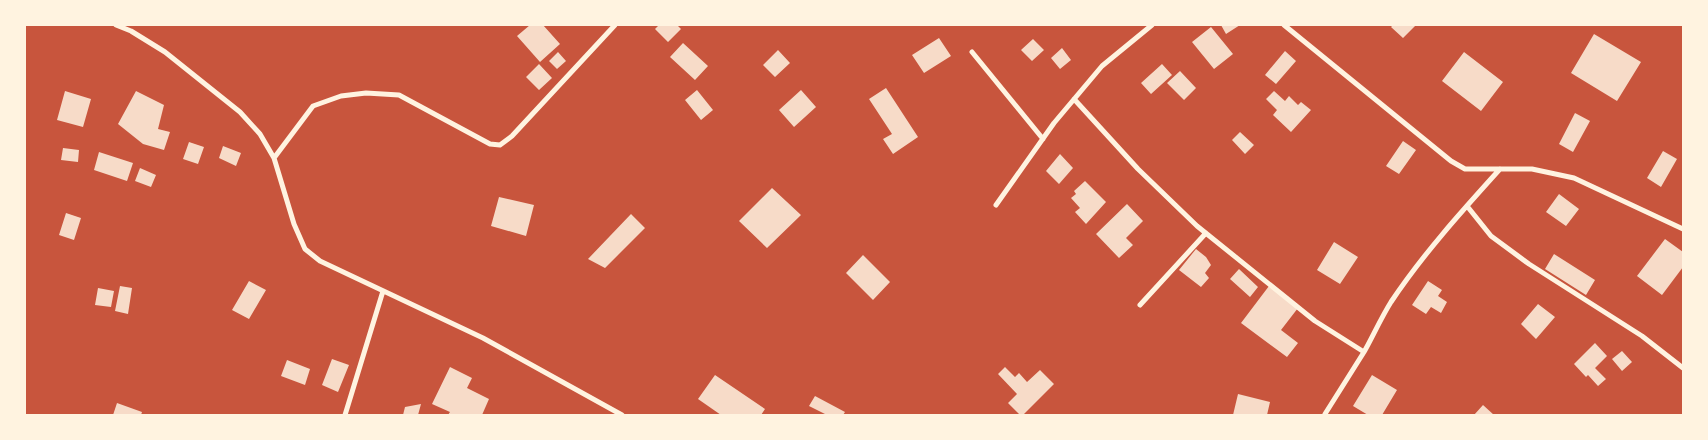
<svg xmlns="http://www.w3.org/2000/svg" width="1708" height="440" viewBox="0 0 1708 440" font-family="Poppins,sans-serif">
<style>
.building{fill:#f7dbc8}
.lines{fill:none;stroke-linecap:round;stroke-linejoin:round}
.minor{stroke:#fff3e0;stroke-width:5}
</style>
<rect width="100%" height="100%" fill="#c8553d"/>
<path class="building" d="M530,25H543L560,44L540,62L517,36Z
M659,25H677L681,29L668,42L655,29Z
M1221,25H1240L1226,34Z
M1393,25H1416L1403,38L1391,27Z
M1211,27L1233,54L1214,69L1192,42Z
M1594,34L1641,62L1617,101L1571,73Z
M939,38L951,56L924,73L912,55Z
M1033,39L1044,50L1032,61L1021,50Z
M683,43L708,66L695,80L670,57Z
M1062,48L1071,60L1060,69L1051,58Z
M778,50L790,63L775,77L763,65Z
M1285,51L1296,61L1276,84L1265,75Z
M558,52L566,61L557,69L549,61Z
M1464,52L1503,82L1481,111L1442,81Z
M539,64L552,78L539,90L526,77Z
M1162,64L1172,75L1151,94L1141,83Z
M1180,71L1196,88L1184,100L1167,83Z
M886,88L918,137L893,154L883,139L892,134L869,99Z
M697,90L713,110L701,120L685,100Z
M801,90L816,107L794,127L779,110Z
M65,91L91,99L83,127L57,120Z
M136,91L164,105L158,129L170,132L164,150L143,144L118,124Z
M1274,91L1285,101L1289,96L1298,105L1301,102L1311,110L1291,132L1273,115L1277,110L1266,99Z
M1575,113L1590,121L1573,152L1559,144Z
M1240,132L1254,145L1245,154L1232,140Z
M1403,141L1416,150L1399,174L1386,166Z
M189,142L204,147L198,164L183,159Z
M223,146L241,153L236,166L219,158Z
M63,148L79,150L78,162L61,160Z
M1663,151L1677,159L1661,187L1647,178Z
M99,152L133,163L127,181L94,170Z
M1060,154L1073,168L1059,184L1046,171Z
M140,168L156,175L151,187L135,181Z
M1085,181L1106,202L1086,224L1075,212L1080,208L1071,198L1076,194L1074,191Z
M772,188L801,215L767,248L739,221Z
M1559,194L1579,209L1566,226L1546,212Z
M499,197L534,205L526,236L491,226Z
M1127,204L1143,221L1126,238L1133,245L1119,258L1096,234Z
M66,213L81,218L74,240L59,235Z
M631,214L645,228L605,268L588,259Z
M1665,239L1683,252V267L1662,295L1637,276Z
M1334,242L1358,257L1340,284L1317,270Z
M1196,249L1206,257L1211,265L1205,273L1209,278L1201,287L1179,270Z
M1554,254L1595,280L1586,295L1545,269Z
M863,255L890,282L873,300L846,273Z
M1239,269L1258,287L1250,297L1230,279Z
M249,281L266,290L249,319L232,310Z
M1428,281L1442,290L1438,296L1447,302L1441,313L1431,307L1426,314L1412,305Z
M120,286L132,288L128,314L115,311Z
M1269,286L1298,308L1281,330L1298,343L1287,357L1241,323Z
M98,288L114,291L111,307L95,305Z
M1538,304L1555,317L1536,339L1521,324Z
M1595,343L1607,356L1595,368L1606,379L1598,386L1588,375L1586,377L1574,364Z
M1622,351L1632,362L1622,371L1612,359Z
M332,359L349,365L338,392L322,385Z
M287,360L310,369L305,385L281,376Z
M450,367L472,378L467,388L489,399L482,415H448L450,412L432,404Z
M1005,367L1015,377L1019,373L1027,382L1040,370L1054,384L1023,415H1020L1008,403L1017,394L998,374Z
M715,375L765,409L761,415H721L698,399Z
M1372,375L1397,390L1382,415H1368L1353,406Z
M1238,394L1270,402L1267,415H1233Z
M815,396L845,412L843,415H827L809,406Z
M117,403L142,412L141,415H113Z
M421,404L418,415H403L405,407Z
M1483,405L1494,415H1474Z"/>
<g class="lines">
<path class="minor" d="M116,25L131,31L165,52L240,112L260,134L274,158L294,224L305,249L320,261L483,338L622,415
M1284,25L1451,161L1465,169H1532L1574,178L1683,229
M972,52L1043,139
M1074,99L1138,169L1197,226L1315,321L1364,352C1373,336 1381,318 1391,302C1423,254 1462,211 1500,169
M274,158L313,106L341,96L366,93L399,95L490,144L500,145L512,136L615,25
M996,205L1054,123L1102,66L1152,25
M1467,206L1491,236L1529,264L1642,336L1683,368
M1140,305L1206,233
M1325,414L1364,352
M345,415L383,291"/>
</g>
<rect width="1708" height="440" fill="none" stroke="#fff3e0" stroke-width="52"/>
</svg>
